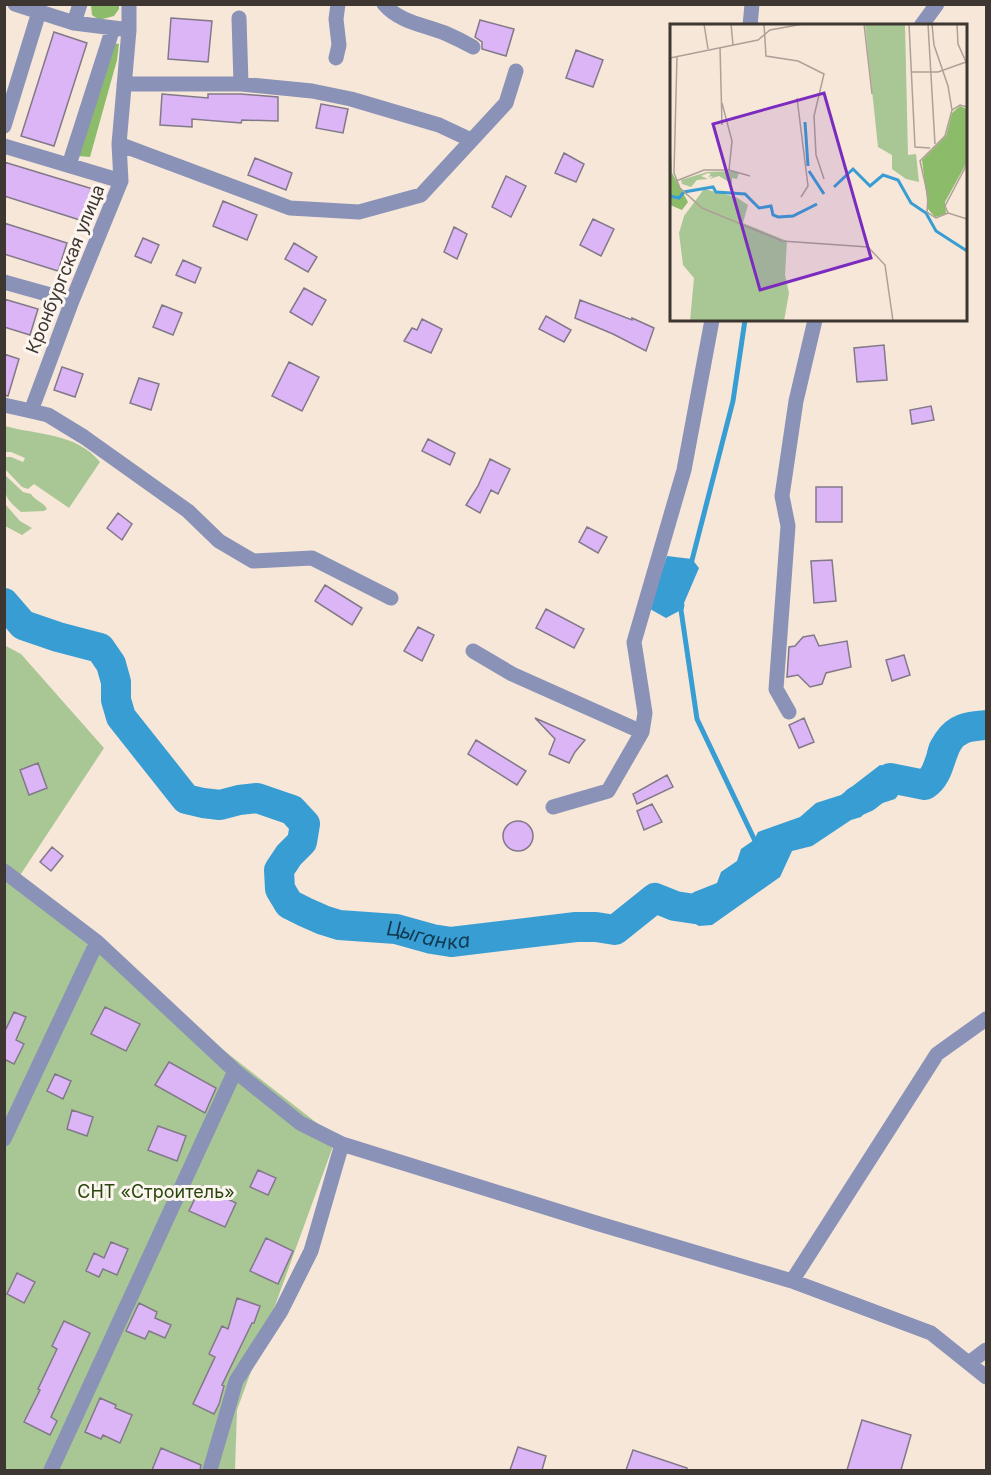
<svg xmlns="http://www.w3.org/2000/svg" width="991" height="1475" viewBox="0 0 991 1475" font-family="Inter,sans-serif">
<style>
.green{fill:#a9c795}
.forest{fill:#8cbb6a}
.water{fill:#389dd3}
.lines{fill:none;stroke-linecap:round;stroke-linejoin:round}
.stream{stroke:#389dd3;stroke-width:5}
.river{stroke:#389dd3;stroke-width:30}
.building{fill:#dbb5f6;stroke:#827988;stroke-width:1.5}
.minor{stroke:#8a92b7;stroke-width:15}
.labels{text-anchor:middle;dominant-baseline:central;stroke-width:6;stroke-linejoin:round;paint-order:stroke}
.street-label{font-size:18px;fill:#3d3631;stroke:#fdf6f0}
.park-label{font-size:18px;fill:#28460c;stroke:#fdf6f0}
.water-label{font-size:20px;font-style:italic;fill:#0f3a50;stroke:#fdf6f0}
.inset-river{fill:none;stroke:#389dd3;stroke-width:3}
.inset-road{fill:none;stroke:#ada096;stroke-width:1.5}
.view{fill:#7b2cbf;fill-opacity:0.15;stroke:#7b2cbf;stroke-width:3}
.inset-edge{fill:none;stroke:#3d3631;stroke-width:3}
</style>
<rect width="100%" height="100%" fill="#f7e7d9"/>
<path class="green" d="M5,426C37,435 77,433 100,462L69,508L34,484L28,489L22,487L5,469V457H11L23,462L25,458L11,452H5Z
M5,475L23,492L31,494C35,501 44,502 47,509L44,511L21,512C5,498 4,496 5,475Z
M5,504L20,521L32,528L22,535L5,526Z
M4,645L21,654L104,748L13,886L336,1138L237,1410L235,1470H5Z"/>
<path class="forest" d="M91,5H119V9L114,16L99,20L92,15Z
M113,43L119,44L117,60L90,157L78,156Z"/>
<path class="water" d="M667,556L692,559L699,568L681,610L666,618L650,609L658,582Z
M961,723L966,737V743L945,762L931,759L927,754C930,732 942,730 961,723Z
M880,765L885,766L890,778L899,794L895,799L870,807L861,817L851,820L812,846L792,851L780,877L712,925L699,926L658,904L655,898L661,895L678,904L694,892L717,883L721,872L737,861L741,849L754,840L758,832L800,817L816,803L841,795Z"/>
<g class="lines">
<path class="stream" d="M691,564L733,401L745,320
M682,605L681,610L697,719L757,845"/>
<g class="river">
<path id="s1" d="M4,603L23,625L58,637L100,648L111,664L116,682V700L121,717L186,799L203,803L220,805L239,800L257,798L292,810L305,824L302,842L289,855L279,870L280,889L289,904L305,912L323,920L339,925L396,929L432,939L451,942L576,927H596L615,930L655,898L675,906L695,909"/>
<path d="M857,801L866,797L890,778L925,785C945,772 937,739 963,729C970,726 979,726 986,725"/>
</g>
</g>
<path class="building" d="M171,18L212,21L208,62L168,59Z
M480,20L514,29L506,56L482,49V42L475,37Z
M54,32L87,43L54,146L21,136Z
M576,50L603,60L593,87L566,78Z
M162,94L208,98V94H241L278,97V121L242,120L241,123L192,119V127L160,125Z
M321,104L348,109L343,133L316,128Z
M564,153L584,164L576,182L555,173Z
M255,158L292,173L286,190L248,175Z
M4,162L93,189L83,221L4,196Z
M506,176L526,186L511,217L492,207Z
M223,201L257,215L247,240L213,226Z
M593,219L614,229L601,256L580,245Z
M4,223L67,243L58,271L4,254Z
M454,227L467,234L457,259L444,252Z
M143,238L159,245L151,263L135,256Z
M294,243L317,257L308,272L285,259Z
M183,260L201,268L195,283L176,275Z
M304,288L326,300L312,325L290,312Z
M4,299L38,309L30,335L4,327Z
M580,300L632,320V318L654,328L646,351L613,334L575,318Z
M162,305L182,313L173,335L153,327Z
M546,316L571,330L564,342L539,329Z
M422,319L442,329L431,353L404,341L412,328L417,330Z
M884,345L887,380L857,382L854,348Z
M4,354L19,359L8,396L4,395Z
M289,362L319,377L302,411L272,396Z
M62,367L83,374L75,397L54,390Z
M139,378L159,384L151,410L130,403Z
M931,406L934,420L912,424L910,410Z
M428,439L455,453L450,465L422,451Z
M490,459L510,469L498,494L491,490L480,513L466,505L478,486Z
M816,487H842V522H816Z
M118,513L132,524L122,540L107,528Z
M587,527L607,537L598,553L579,542Z
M832,560L836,601L814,603L811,561Z
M325,585L362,608L352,625L315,601Z
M546,609L584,629L574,648L536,628Z
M418,627L434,635L422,661L404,651Z
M814,635L819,646L847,641L851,667L826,673L822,684L810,687L798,675L787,677L789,647L795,646L803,637Z
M904,655L910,675L892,681L886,660Z
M535,718L585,740L575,752L569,763L549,754L555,739Z
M804,718L814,742L799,748L789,725Z
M476,740L526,771L517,785L468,754Z
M38,763L47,788L29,795L20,770Z
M667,775L673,787L637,804L633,794Z
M652,804L662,822L644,830L637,811Z
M503 836a15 15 0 1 1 30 0a15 15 0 1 1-30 0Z
M52,847L63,856L51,871L40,862Z
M105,1007L140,1024L126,1051L91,1034Z
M14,1012L26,1017L16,1040L24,1044L14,1064L6,1060L4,1064V1033Z
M169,1062L216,1088L205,1113L155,1085Z
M55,1074L71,1081L63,1099L47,1091Z
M72,1110L93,1117L87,1136L67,1129Z
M158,1126L186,1136L177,1161L148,1150Z
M258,1170L276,1178L268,1195L250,1187Z
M201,1186L236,1203L225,1227L189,1211Z
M266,1238L293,1251L278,1284L250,1271Z
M111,1242L128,1249L117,1275L103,1269L99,1277L86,1271L94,1253L104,1258Z
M17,1273L35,1282L24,1303L7,1294Z
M237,1298L260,1306L254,1323H252L222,1385L224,1386L219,1404L214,1414L193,1404L215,1357L209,1354L222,1326L228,1329Z
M139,1303L157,1312L155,1318L171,1325L165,1338L149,1331L145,1339L126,1331Z
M64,1321L90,1333L51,1417L57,1421L50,1435L24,1422L40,1390L38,1389L57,1349L52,1346Z
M100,1398L116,1405L115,1408L132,1415L120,1443L103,1435L101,1439L85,1432Z
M862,1420L911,1435L901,1470H847Z
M518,1447L546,1456L542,1470H510Z
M161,1448L201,1465L200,1470H152Z
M633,1450L687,1468V1470H626Z"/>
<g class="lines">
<path class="minor" d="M15,4L74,23L122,29
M384,4C400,23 426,25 447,34C456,38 464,42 473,47
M239,18L241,84
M74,23L80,4
M750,26L752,4
M921,26L937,4
M336,58L339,45L336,19L338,4
M124,84H241L312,91L351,99L439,125L471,140
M4,126L39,12
M119,144L290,208L359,212L421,195L506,103L516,71
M4,146L121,181
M69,165L113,28
M4,282L72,301
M4,405L31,411L72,301L121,181L119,144L129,30V4
M31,411L48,415L84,437L188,511L219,541L253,561L312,558L391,598
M473,651L512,674L642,732
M789,712L776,689L788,526L782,496L796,401L815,320
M553,807L608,791L642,732L645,713L634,642L684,470L712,320
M4,871L97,942L235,1071L300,1123L342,1144L596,1223L792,1281L931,1333L986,1377
M4,1139L97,942
M792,1281L937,1054L986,1019
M969,1363L986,1350
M51,1470L235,1071
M210,1470L236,1381L281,1311L311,1251L342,1144"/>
</g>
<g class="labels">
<g class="street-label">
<text transform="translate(65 269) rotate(-68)">Кронбургская улица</text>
</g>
<g class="park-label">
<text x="156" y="1191">СНТ «Строитель»</text>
</g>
<g class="water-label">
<text stroke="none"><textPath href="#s1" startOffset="652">Цыганка</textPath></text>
</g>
</g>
<g transform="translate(670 24)">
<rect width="297" height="297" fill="#f7e7d9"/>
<path d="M195,0H235L238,131L246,130L249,158L236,155L222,145V131L208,123ZM37,148L64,147L69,149L67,155L62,154V160L49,152L39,155L43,152L38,153L41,150L38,149L31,152L38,155L27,156L21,163L12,160L11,156ZM34,165L66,173L78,181L73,199L117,217L115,251L119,269L114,297H20L24,254L13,241L9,209L14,192Z" fill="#a9c795"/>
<path d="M290,82L297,85V138L275,178L276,190L265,193L258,185L252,136L276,112L282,89ZM2,128V149L18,178L12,186L0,181Z" fill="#8cbb6a"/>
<path class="inset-river" d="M135,98L138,142M139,147L154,170M164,163L183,145L200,162L213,151L228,156L241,179L256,189L266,207L297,227M0,172L9,174L14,168L43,163L46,168L75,170L89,184L101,182L103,191L108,193L123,192L147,180"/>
<path class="inset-road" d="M34,0L38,25M61,0L63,21M94,0L96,32L128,37L154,50L144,92L146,131L154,155M194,0L202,70M239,0L245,123L260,124M258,0L265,120M262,0L264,21L278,62L282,86M287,0L288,20L297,40M50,23L52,101M7,32L4,149L10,164L32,184L112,217L198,223L215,241L223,297M0,34L88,16L100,6L133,0M241,48H268L296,38M127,74L138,162L131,173M297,140L275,182L278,189L297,195M59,146L80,152M6,157L34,146H59L62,117L52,79M278,189L266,194L257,188L258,172L250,137L275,112L282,86L290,81L297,83"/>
<path class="view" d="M154,69L201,234L90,266L43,100Z"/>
<rect width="297" height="297" class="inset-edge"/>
</g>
<rect width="991" height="1475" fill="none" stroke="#3d3631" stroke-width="12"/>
</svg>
